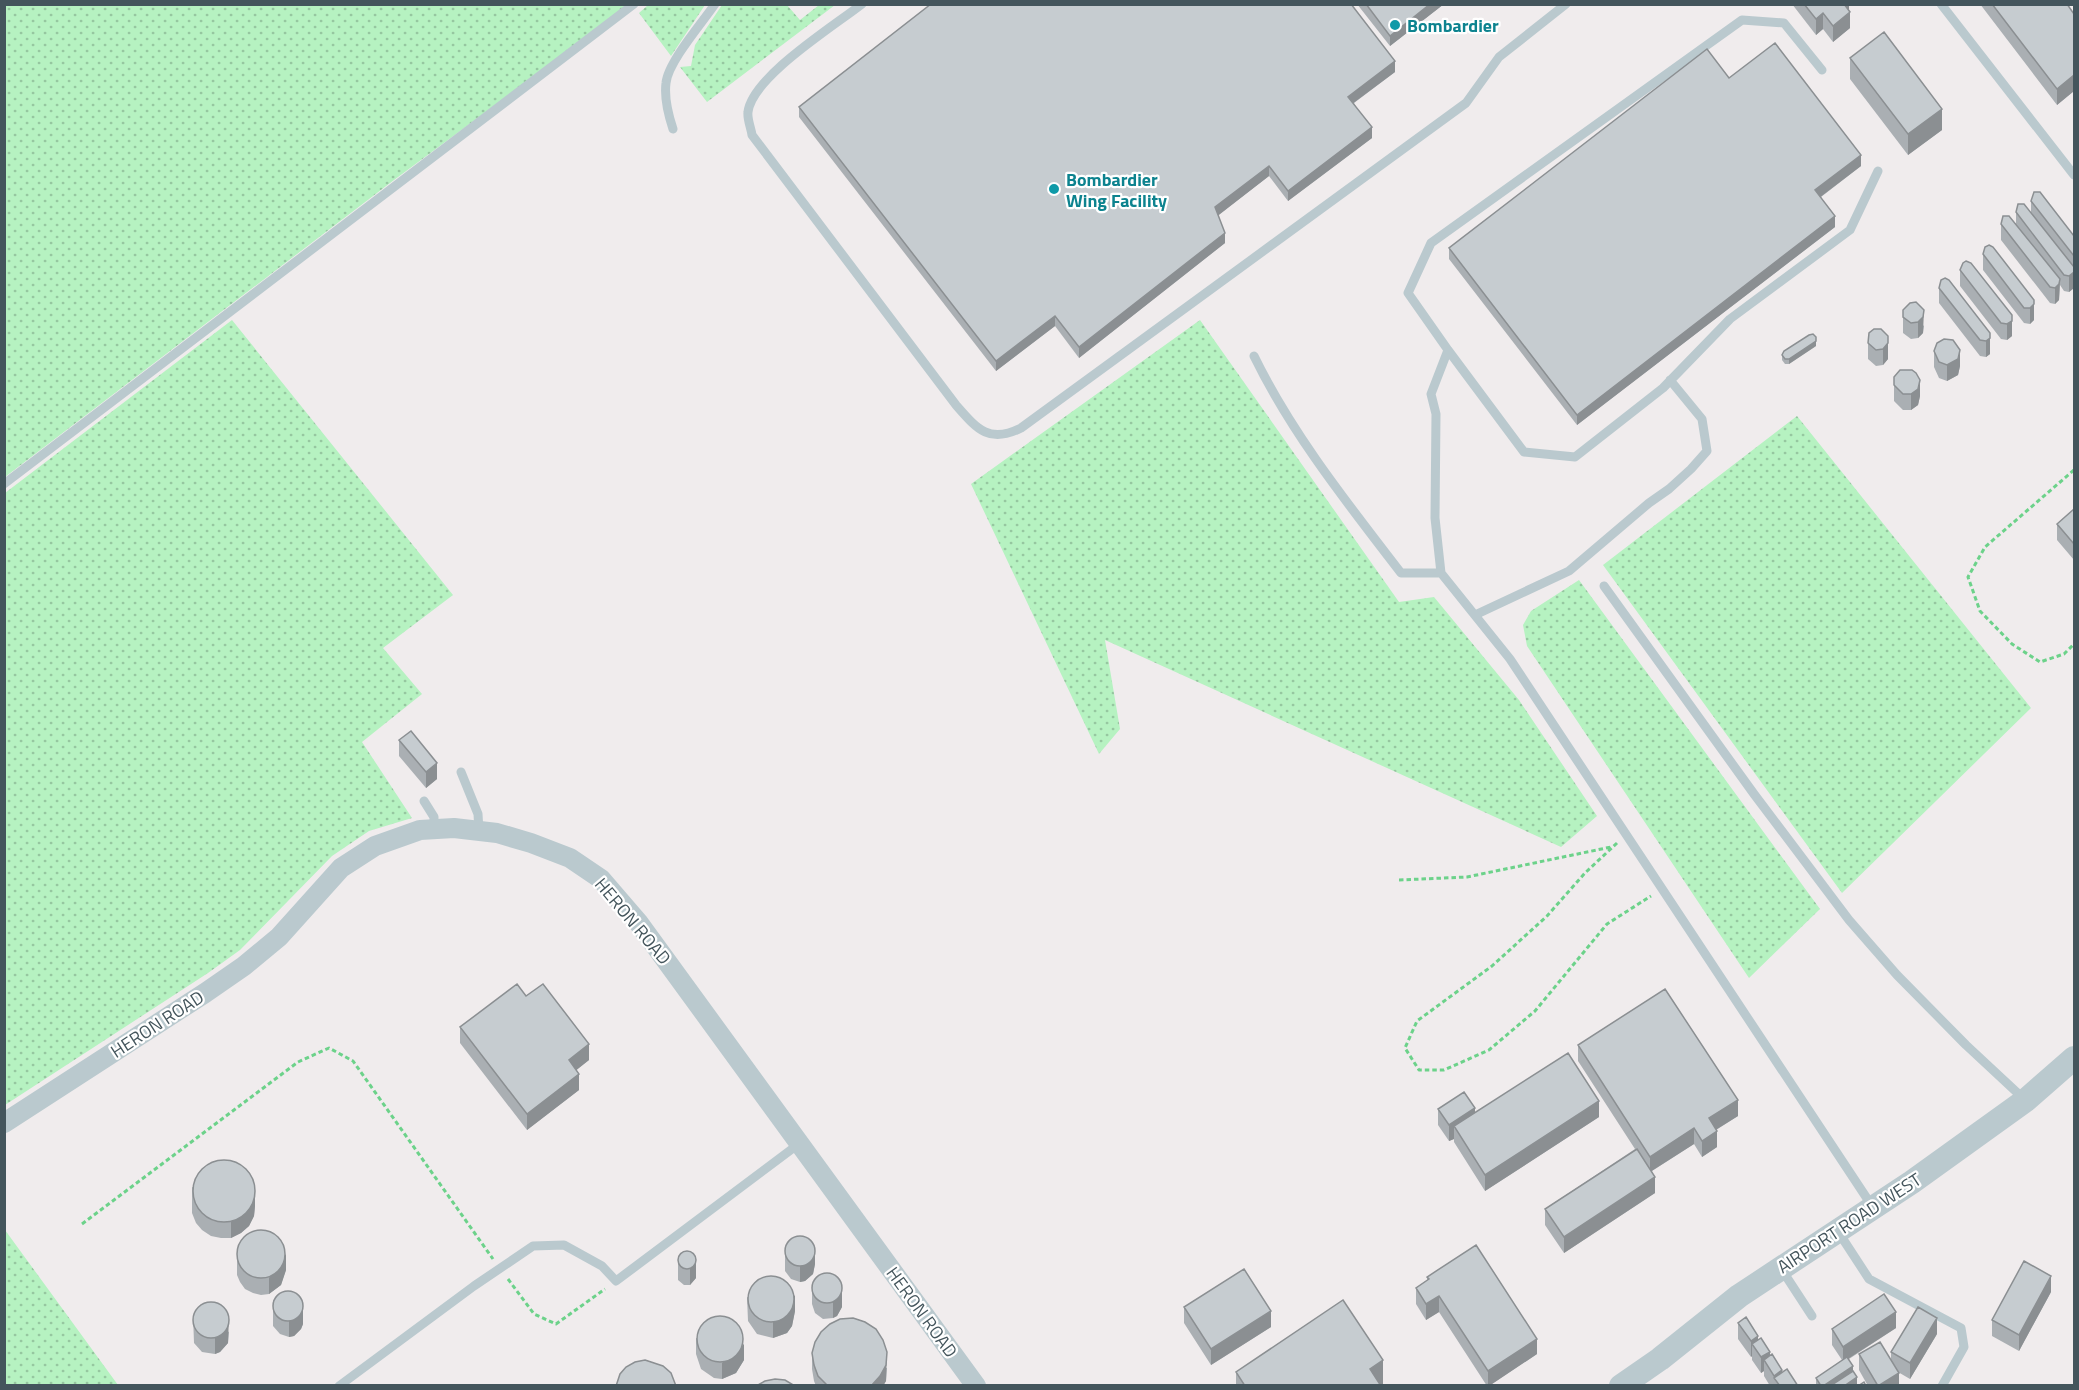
<svg xmlns="http://www.w3.org/2000/svg" width="2079" height="1390" viewBox="0 0 2079 1390" font-family="'Titillium Web',sans-serif">
<style>
.grass{fill:url(#grass-dots)}
.lines{fill:none;stroke-linecap:round;stroke-linejoin:round}
.path{stroke:#6cd28a;stroke-width:3;stroke-dasharray:4.5 3;stroke-linecap:butt}
.service{stroke:#bac9ce;stroke-width:9}
.minor{stroke:#bac9ce;stroke-width:20}
.tertiary{stroke:#bac9ce;stroke-width:24}
.wall{fill:#aaafb3}
.shaded-wall{fill:#8b8f92}
.building{fill:#c6ccd0;stroke:#8b8f92;stroke-width:1.5}
.culture-dot{fill:#0f9aa8;stroke:#fff;stroke-width:2}
.labels{text-anchor:middle;dominant-baseline:central;stroke-width:4.5;stroke-linejoin:round;paint-order:stroke}
.culture-label{font-size:18px;font-weight:bold;fill:#0d838f;stroke:#fff;text-anchor:start}
.street-label{font-size:18px;fill:#44555c;stroke:#fff}
</style>
<defs>
<pattern id="grass-dots" width="8" height="8" patternUnits="userSpaceOnUse" patternTransform="scale(1.5)"><rect width="8" height="8" fill="#b6f2c1"/><path d="M2 2h.1M6 6h.1" fill="none" stroke="#96c7a0" stroke-width="1.8" stroke-linecap="round"/></pattern>
</defs>
<rect width="100%" height="100%" fill="#f0eced"/>
<path class="grass" d="M6,5H630L394,180L5,477Z
M648,5H705L671,56L639,13Z
M722,5H787L800,20L819,5H835L707,102L680,67L691,66L695,45Z
M232,320L453,595L383,648L422,694L362,742L412,818L369,831L332,856L240,950L208,973L5,1105V493Z
M1200,320L1399,602L1434,597L1519,700L1597,816L1561,847L1105,640L1120,729L1099,754L971,484Z
M1797,416L2031,708L1842,893L1603,565Z
M1579,580L1820,909L1749,978L1527,646L1523,625L1531,611Z
M5,1230L118,1385H5Z"/>
<g class="lines">
<path class="path" d="M2074,470L1985,547L1968,577L1980,611L2012,644L2040,662L2064,654L2074,644
M1617,843L1585,873L1547,916L1492,966L1417,1021L1405,1048L1419,1070H1444L1489,1050L1535,1011L1607,924L1651,896
M1399,880L1467,877L1611,847
M82,1224L298,1062L329,1048L353,1061L493,1259
M508,1279L534,1314L556,1324L605,1289"/>
<path class="service" d="M862,4C834,26 752,77 748,112C747,119 751,128 752,135L956,405C977,429 989,444 1021,428L1466,103L1499,57L1566,4
M1941,4L2074,175
M1822,70L1784,23L1742,20L1431,243L1408,293L1448,350L1524,452L1575,457L1663,388L1730,319L1850,230L1878,171
M673,129C668,114 664,99 666,83C668,62 702,23 715,4
M1448,350L1431,394L1436,414L1435,518L1441,573L1510,659L1872,1206
M1254,356C1292,434 1348,504 1401,573H1441
M4,484L634,4
M1604,586L1754,794L1849,920L1897,975L1966,1045L2024,1099
M1475,615L1569,571L1649,503L1669,489L1691,469L1707,451L1702,419L1670,380
M461,772L478,814L479,831
M424,801L434,817V829
M1839,1233L1869,1279L1961,1328L1964,1347L1942,1386
M1782,1270L1812,1316
M339,1386L474,1286L533,1246L564,1245L602,1266L616,1281L800,1143"/>
<path class="minor" d="M4,1123L205,993L244,966L279,937L341,868L375,846L420,830L454,828L497,833L531,843L570,858L601,879L638,922L976,1386"/>
<path class="tertiary" d="M1621,1386L1660,1359L1739,1296L1912,1182L2026,1100L2074,1058"/>
</g>
<path class="wall" d="M1357,4H1444L1390,46Z
M1792,4H1849V9L1848,10L1850,28L1833,42L1823,29L1816,35Z
M1980,4H2067L2074,14V91L2057,105Z
M1850,58L1942,130L1908,155L1850,79Z
M1395,72L1354,103L1372,138L1288,201L1269,176L1218,215L1225,243L1079,358L1055,326L996,371L799,117V107Z
M1729,78L1861,166L1821,197L1835,227L1577,425L1449,259V248Z
M2031,201L2074,236V288L2069,292L2064,291L2060,285L2059,300L2055,304L2050,303L2001,240V224L2016,223V212H2031Z
M1983,254L2034,300V320L2030,324L2024,323L1983,270Z
M1960,270L2012,315V336L2007,340L2001,339L1960,286Z
M1939,288L1990,333V354L1986,357L1980,356L1939,303Z
M1903,310L1924,326L1923,333L1918,338L1911,339L1903,333Z
M1874,329L1888,359L1883,365L1876,366L1868,359V343Z
M1816,346L1789,364H1785L1782,360V355Z
M1934,351L1960,366L1958,375L1947,381L1939,378L1934,367Z
M1894,385L1920,396L1918,405L1911,410H1903L1894,401Z
M2074,509V560L2057,540V524Z
M399,740L437,779L426,788L399,756Z
M526,996L589,1060L576,1070L579,1090L527,1130L460,1043V1027Z
M1578,1045L1738,1116L1716,1130L1717,1147L1702,1157L1694,1144L1652,1171L1655,1193L1564,1253L1545,1225V1209L1635,1149L1578,1061Z
M1438,1109L1475,1113L1599,1117L1485,1191L1454,1142V1139L1449,1141L1438,1125Z
M192,1187L255,1206L254,1216L249,1226L241,1233L231,1238H221L211,1236L202,1230L196,1223L192,1213Z
M237,1250L286,1270L281,1285L269,1294L261,1295L253,1293L245,1289L240,1282L237,1275Z
M785,1250L815,1264L813,1274L805,1281L800,1282L791,1279L785,1271Z
M684,1252L696,1278L690,1285H684L678,1280V1264Z
M1427,1277L1537,1354L1489,1386H1487L1439,1312L1426,1320L1416,1304V1288L1427,1280Z
M812,1288L842,1307L837,1316L833,1318L823,1319L815,1313L812,1304Z
M2051,1292L2019,1351L1992,1336V1320Z
M747,1297L795,1311L792,1326L787,1333L773,1338L757,1334L748,1321Z
M273,1300L303,1324L301,1329L294,1336L289,1337L280,1334L273,1326Z
M1184,1307L1271,1327L1211,1365L1184,1323Z
M193,1315L229,1332L228,1343L220,1352L215,1354L202,1352L194,1343Z
M1738,1323L1758,1340L1782,1372L1798,1386H1770L1764,1376V1371L1761,1373L1752,1360V1356L1751,1357L1738,1339Z
M1896,1328L1849,1359L1857,1386H1816V1378L1842,1360L1832,1345V1329Z
M1937,1334L1910,1379L1898,1372L1899,1386H1868L1859,1370V1354L1891,1361V1352Z
M696,1338L744,1360L736,1373L722,1379L714,1378L701,1369L696,1354Z
M812,1353L887,1368L886,1381L883,1386H816L814,1381L812,1369Z
M1236,1372L1383,1386H1236Z"/>
<path class="shaded-wall" d="M1430,4H1444L1390,46V36Z
M1841,4H1849V9L1841,16Z
M1850,12V28L1833,42V26Z
M1823,13V29L1816,35V19Z
M1395,61V72L1348,107V97Z
M2074,75V91L2057,105V89Z
M1942,109V130L1908,155V134Z
M1372,127V138L1288,201V191Z
M1861,155V166L1815,201V190Z
M1269,166V176L1215,218V207Z
M1835,216V227L1577,425V415Z
M1225,233V243L1079,358V347Z
M2074,269V288L2069,292V276Z
M2060,279L2059,300L2055,304V288Z
M2034,300V320L2030,324V308Z
M1924,310L1923,333L1918,338V322Z
M2012,315V336L2007,340V324Z
M1055,316V326L996,371V361Z
M1990,333V354L1986,357V341Z
M1888,336V359L1883,365V349Z
M1816,341V346L1789,364V359Z
M1960,350V366L1958,375L1947,381V365Z
M1920,380V396L1918,405L1911,410V394Z
M437,763V779L426,788V772Z
M589,1044V1060L569,1076V1060Z
M579,1074V1090L527,1130V1114Z
M1738,1100V1116L1709,1134V1118Z
M1599,1101V1117L1485,1191V1175Z
M1475,1108V1124L1454,1126V1139L1449,1141V1125Z
M1694,1128V1144L1650,1172V1157Z
M1717,1131V1147L1702,1157V1141Z
M1655,1177V1193L1564,1253V1237Z
M255,1190V1206L254,1216L249,1226L241,1233L231,1238V1222Z
M815,1249V1264L813,1274L805,1281L800,1282V1266Z
M286,1254V1270L281,1285L269,1294V1278Z
M696,1262V1278L690,1285V1269Z
M2051,1276V1292L2019,1351V1335Z
M842,1291V1307L837,1316L833,1318V1302Z
M795,1295V1311L792,1326L787,1333L773,1338V1322Z
M1439,1296V1312L1426,1320V1304Z
M303,1309V1324L301,1329L294,1336L289,1337V1321Z
M1271,1311V1327L1211,1365V1349Z
M1896,1312V1328L1843,1362V1347Z
M229,1316L228,1343L220,1352L215,1354V1338Z
M1937,1318V1334L1910,1379V1363Z
M1758,1336V1352L1752,1344V1356L1751,1357V1341Z
M1537,1339V1354L1489,1386H1488V1371Z
M744,1344V1360L736,1373L722,1379V1363Z
M887,1352L886,1381L883,1386H871Z
M1770,1352V1368L1764,1360V1371L1761,1373V1357Z
M1383,1360V1386H1370V1369Z
M1853,1366V1380L1857,1377V1386H1823Z
M1782,1370V1386L1774,1378V1386V1376Z
M1899,1373V1386H1878Z"/>
<path class="building" d="M931,4H1351L1395,61L1348,97L1372,127L1288,191L1269,166L1215,207L1225,233L1079,347L1055,316L996,361L799,107Z
M1366,4H1430L1390,36Z
M1804,4H1844L1850,12L1833,26L1823,13L1816,19Z
M1992,4H2067L2074,14V75L2057,89Z
M1884,32L1942,109L1908,134L1850,58Z
M1775,43L1861,155L1815,190L1835,216L1577,415L1449,248L1707,49L1729,78Z
M2034,192H2040L2074,236V256L2031,201Z
M2018,204H2024L2074,267V272L2069,276L2064,275L2016,212Z
M2003,216H2009L2060,279L2059,284L2055,288L2050,287L2001,224Z
M1989,245L1993,247L2034,300V304L2030,308H2024L1983,254L1985,247Z
M1966,261L1971,263L2012,315V321L2007,324L2001,323L1960,270L1963,263Z
M1945,278L1949,280L1990,333V338L1986,341L1980,340L1939,288L1941,280Z
M1916,302L1924,310L1923,317L1918,322L1911,323L1903,317V310L1910,303Z
M1874,329H1881L1888,336V343L1883,349L1876,350L1868,343L1869,333Z
M1813,334L1816,337V341L1789,359H1785L1782,355L1784,351L1809,335Z
M1944,339L1953,340L1960,350L1958,359L1947,365L1939,362L1934,351L1937,343Z
M1900,370H1912L1916,373L1920,380L1918,389L1911,394H1903L1894,385V377Z
M2074,509V544L2057,524Z
M411,731L437,763L426,772L399,740Z
M517,984L526,996L543,984L589,1044L569,1060L579,1074L527,1114L460,1027Z
M1665,989L1738,1100L1709,1118L1717,1131L1702,1141L1694,1128L1650,1157L1578,1045Z
M1568,1053L1599,1101L1485,1175L1454,1126Z
M1464,1092L1475,1108L1449,1125L1438,1109Z
M1637,1149L1655,1177L1564,1237L1545,1209Z
M193 1191a31 31 0 1 1 62 0a31 31 0 1 1-62 0Z
M237 1254a24 24 0 1 1 48 0a24 24 0 1 1-48 0Z
M785 1251a15 15 0 1 1 30 0a15 15 0 1 1-30 0Z
M1476,1245L1537,1339L1488,1371L1439,1296L1426,1304L1416,1288L1429,1279L1427,1277Z
M678 1260a9 9 0 1 1 18 0a9 9 0 1 1-18 0Z
M2024,1261L2051,1276L2019,1335L1992,1320Z
M1244,1269L1271,1311L1211,1349L1184,1307Z
M812 1288a15 15 0 1 1 30 0a15 15 0 1 1-30 0Z
M748 1299a23 23 0 1 1 46 0a23 23 0 1 1-46 0Z
M273 1306a15 15 0 1 1 30 0a15 15 0 1 1-30 0Z
M1884,1294L1896,1312L1843,1347L1832,1329Z
M1343,1300L1383,1360L1370,1369L1381,1386H1245L1236,1372Z
M193 1320a18 18 0 1 1 36 0a18 18 0 1 1-36 0Z
M1918,1307L1937,1318L1910,1363L1891,1352Z
M697 1339a23 23 0 1 1 46 0a23 23 0 1 1-46 0Z
M1746,1317L1758,1336L1751,1341L1738,1323Z
M853,1318L865,1322L876,1329L883,1340L887,1352L886,1365L880,1376L871,1386H828L818,1376L814,1365L812,1353L815,1342L821,1332L830,1324L840,1319Z
M1761,1338L1770,1352L1761,1357L1752,1344Z
M1880,1342L1899,1373L1878,1386L1859,1354Z
M1772,1354L1782,1370L1774,1376L1764,1360Z
M1847,1357L1853,1366L1823,1386H1821L1816,1378Z
M645,1360L663,1366L671,1373L676,1386H616L620,1374L626,1367L635,1362Z
M1787,1369L1798,1386H1780L1774,1378Z
M1853,1371L1857,1377L1844,1386H1830Z
M775,1379L785,1380L795,1386H756L765,1381Z
M1864,1382L1866,1386H1858Z"/>
<g class="culture-dot">
<circle cx="1395" cy="25" r="6"/>
<circle cx="1054" cy="189" r="6"/>
</g>
<g class="labels">
<g class="culture-label">
<text x="1407" y="25">Bombardier</text>
<text x="1066" y="179">Bombardier<tspan x="1066" dy="21">Wing Facility</tspan></text>
</g>
<g class="street-label">
<text transform="translate(633 921) rotate(50)">HERON ROAD</text>
<text transform="translate(157 1024) rotate(-33)">HERON ROAD</text>
<text transform="translate(1849 1223) rotate(-33)">AIRPORT ROAD WEST</text>
<text transform="translate(922 1312) rotate(54)">HERON ROAD</text>
</g>
</g>
<rect width="2079" height="1390" fill="none" stroke="#44555c" stroke-width="12"/>
</svg>
